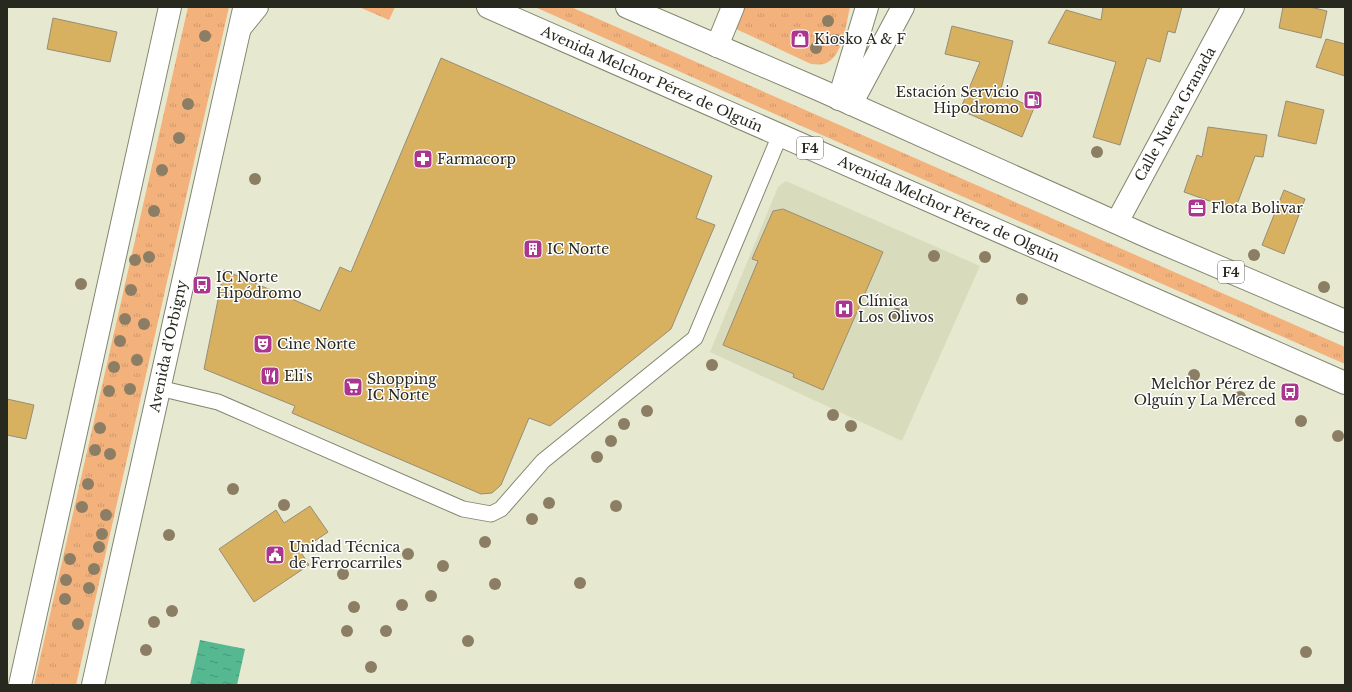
<svg xmlns="http://www.w3.org/2000/svg" width="1352" height="692" viewBox="0 0 1352 692" font-family="'Libre Baskerville',serif">
<style>
.built{fill:#d9dcbc}
.grass{fill:url(#grass-tufts)}
.water{fill:url(#water-ripples)}
.building{fill:#d7b15f;stroke:#978d77}
.lines{fill:none;stroke-linecap:round;stroke-linejoin:round}
.lane-casing{stroke:#83856e;stroke-width:17}
.street-casing{stroke:#83856e;stroke-width:24}
.secondary-casing{stroke:#83856e;stroke-width:24}
.highway-casing{stroke:#83856e;stroke-width:24}
.lane{stroke:#fff;stroke-width:15}
.street{stroke:#fff;stroke-width:22}
.secondary{stroke:#fff;stroke-width:22}
.highway{stroke:#fff;stroke-width:22}
.tree{fill:#8c7e65}
.labels{text-anchor:middle;dominant-baseline:central;stroke-width:3;stroke-linejoin:round;paint-order:stroke}
.shield{fill:#fff;stroke:#686862;stroke-width:1}
.shield-label{font-size:13px;font-weight:bold;fill:#27281e}
.poi-label{font-size:14px;fill:#27281e;stroke:#fff;text-anchor:start}
.street-label{font-size:14px;fill:#27281e;stroke:#fff}
</style>
<defs>
<pattern id="grass-tufts" width="24" height="20" patternUnits="userSpaceOnUse"><rect width="24" height="20" fill="#f3b17c"/><path d="M3 7l-1-3M5 7V3M7 7l1-3M15 17l-1-3M17 17v-4M19 17l1-3" fill="none" stroke="#d0986b"/></pattern>
<pattern id="water-ripples" width="26" height="14" patternUnits="userSpaceOnUse"><rect width="26" height="14" fill="#55b891"/><path d="M2 4q2-2 4 0t4 0M15 11q2-2 4 0t4 0" fill="none" stroke="#469676"/></pattern>
</defs>
<rect width="100%" height="100%" fill="#e6e9cf"/>
<path class="built" d="M786,181L980,266L902,441L710,352L778,187Z"/>
<path class="grass" d="M188,7H229L76,685H34Z
M359,7H395L389,20Z
M535,7H571L1345,347V364L806,128Z
M743,7H850C846,24 843,58 824,64C820,65 815,64 811,64L734,28Z"/>
<path class="water" d="M200,640L245,649L237,685H190Z"/>
<path class="building" d="M1103,7H1182L1175,33L1168,31L1160,62L1147,58L1120,145L1093,137L1116,62L1048,43L1066,10L1101,20Z
M1283,7H1310L1327,11L1321,38L1279,28Z
M53,18L117,32L110,62L47,49Z
M952,26L1013,41L1000,93L1034,108L1022,137L960,110L980,62L945,54Z
M1326,39L1345,44V76L1316,67Z
M441,58L712,176L696,218L715,225L671,329L550,426L529,418L501,485L492,493L481,494L292,413L295,406L204,369L224,270L320,311L340,267L351,272Z
M1286,101L1324,110L1316,144L1278,136Z
M1208,127L1267,135L1263,157L1255,156L1235,210L1184,192L1197,155L1202,157Z
M1284,190L1305,199L1284,254L1262,245Z
M783,209L883,252L823,390L793,377L794,374L723,345L758,261L752,259L773,211Z
M7,399L34,405L26,439L7,435Z
M310,506L328,532L300,551L309,565L254,602L219,549L276,510L284,523Z"/>
<g class="lines">
<defs>
<path id="lane" d="M159,388L218,402L463,509L491,514L501,509L543,461L695,338L780,135"/>
<path id="street" d="M717,46L733,7
M839,99L867,7
M851,104L903,7
M1117,222L1233,7"/>
<path id="secondary" d="M20,685L170,7
M93,685L244,9"/>
<path id="highway" d="M488,7L1345,383
M627,7L820,90L1153,239L1345,321
M240,28L257,7"/>
</defs>
<use href="#lane" class="lane-casing"/>
<use href="#street" class="street-casing"/>
<use href="#secondary" class="secondary-casing"/>
<use href="#highway" class="highway-casing"/>
<use href="#lane" class="lane"/>
<use href="#street" class="street"/>
<use href="#secondary" class="secondary"/>
<use href="#highway" class="highway"/>
</g>
<g class="tree">
<circle cx="828" cy="21" r="6"/>
<circle cx="205" cy="36" r="6"/>
<circle cx="836" cy="40" r="6"/>
<circle cx="816" cy="48" r="6"/>
<circle cx="188" cy="104" r="6"/>
<circle cx="179" cy="138" r="6"/>
<circle cx="1097" cy="152" r="6"/>
<circle cx="162" cy="170" r="6"/>
<circle cx="255" cy="179" r="6"/>
<circle cx="154" cy="211" r="6"/>
<circle cx="1254" cy="255" r="6"/>
<circle cx="934" cy="256" r="6"/>
<circle cx="149" cy="257" r="6"/>
<circle cx="985" cy="257" r="6"/>
<circle cx="135" cy="260" r="6"/>
<circle cx="81" cy="284" r="6"/>
<circle cx="1324" cy="287" r="6"/>
<circle cx="131" cy="290" r="6"/>
<circle cx="1022" cy="299" r="6"/>
<circle cx="897" cy="314" r="6"/>
<circle cx="125" cy="319" r="6"/>
<circle cx="144" cy="324" r="6"/>
<circle cx="120" cy="341" r="6"/>
<circle cx="137" cy="360" r="6"/>
<circle cx="712" cy="365" r="6"/>
<circle cx="114" cy="367" r="6"/>
<circle cx="1194" cy="375" r="6"/>
<circle cx="130" cy="389" r="6"/>
<circle cx="109" cy="391" r="6"/>
<circle cx="1240" cy="397" r="6"/>
<circle cx="647" cy="411" r="6"/>
<circle cx="833" cy="415" r="6"/>
<circle cx="1301" cy="421" r="6"/>
<circle cx="624" cy="424" r="6"/>
<circle cx="851" cy="426" r="6"/>
<circle cx="100" cy="428" r="6"/>
<circle cx="1338" cy="436" r="6"/>
<circle cx="611" cy="441" r="6"/>
<circle cx="95" cy="450" r="6"/>
<circle cx="110" cy="454" r="6"/>
<circle cx="597" cy="457" r="6"/>
<circle cx="88" cy="484" r="6"/>
<circle cx="233" cy="489" r="6"/>
<circle cx="549" cy="503" r="6"/>
<circle cx="284" cy="505" r="6"/>
<circle cx="616" cy="506" r="6"/>
<circle cx="82" cy="507" r="6"/>
<circle cx="106" cy="515" r="6"/>
<circle cx="532" cy="519" r="6"/>
<circle cx="102" cy="534" r="6"/>
<circle cx="169" cy="535" r="6"/>
<circle cx="485" cy="542" r="6"/>
<circle cx="99" cy="547" r="6"/>
<circle cx="408" cy="554" r="6"/>
<circle cx="70" cy="559" r="6"/>
<circle cx="443" cy="566" r="6"/>
<circle cx="94" cy="569" r="6"/>
<circle cx="343" cy="574" r="6"/>
<circle cx="66" cy="580" r="6"/>
<circle cx="580" cy="583" r="6"/>
<circle cx="495" cy="584" r="6"/>
<circle cx="89" cy="588" r="6"/>
<circle cx="431" cy="596" r="6"/>
<circle cx="65" cy="599" r="6"/>
<circle cx="402" cy="605" r="6"/>
<circle cx="354" cy="607" r="6"/>
<circle cx="172" cy="611" r="6"/>
<circle cx="154" cy="622" r="6"/>
<circle cx="78" cy="624" r="6"/>
<circle cx="347" cy="631" r="6"/>
<circle cx="386" cy="631" r="6"/>
<circle cx="468" cy="641" r="6"/>
<circle cx="146" cy="650" r="6"/>
<circle cx="1306" cy="652" r="6"/>
<circle cx="371" cy="667" r="6"/>
</g>
<defs>
<symbol id="shop-square" viewBox="-11 -11 22 22"><rect x="-9" y="-9" width="18" height="18" rx="4" fill="#ab368f" stroke="#fff"/><path d="M-5-2.5h2.3a2.7 3.5 0 0 1 5.4 0H5L5.5 6h-11ZM-1.5-2.5h3a1.5 2.3 0 0 0-3 0Z" fill="#fff"/></symbol>
<symbol id="fuel-square" viewBox="-11 -11 22 22"><rect x="-9" y="-9" width="18" height="18" rx="4" fill="#ab368f" stroke="#fff"/><path d="M-5.5-6h7V0h2V4h1.3V-2.5L3-4.5l.8-.8L6-3V5H2.5V1h-1V6h-7ZM-4.2-4.7v3.2H.2V-4.7Z" fill="#fff"/></symbol>
<symbol id="pharmacy-square" viewBox="-11 -11 22 22"><rect x="-9" y="-9" width="18" height="18" rx="4" fill="#ab368f" stroke="#fff"/><path d="M-2-6h4v4h4v4h-4v4h-4v-4h-4v-4h4Z" fill="#fff"/></symbol>
<symbol id="office-square" viewBox="-11 -11 22 22"><rect x="-9" y="-9" width="18" height="18" rx="4" fill="#ab368f" stroke="#fff"/><path d="M-6-3h4V-5.5h4V-3h4V5H-6ZM-1-4.5V-3h2v-1.5ZM-6 0V1H6V0Z" fill="#fff"/></symbol>
<symbol id="building-square" viewBox="-11 -11 22 22"><rect x="-9" y="-9" width="18" height="18" rx="4" fill="#ab368f" stroke="#fff"/><path d="M-4-6H4V6H1V3H-1V6H-4ZM-2.5-4.3h1.7v1.8h-1.7ZM.8-4.3h1.7v1.8H.8ZM-2.5-1h1.7V.8h-1.7ZM.8-1h1.7V.8H.8Z" fill="#fff"/></symbol>
<symbol id="bus-square" viewBox="-11 -11 22 22"><rect x="-9" y="-9" width="18" height="18" rx="4" fill="#ab368f" stroke="#fff"/><path d="M-5-6H5V4H4V6H2V4H-2V6H-4V4H-5ZM-3.5-4V0h7V-4ZM-3.5 1.2v1.5H-2V1.2ZM2 1.2v1.5H3.5V1.2Z" fill="#fff"/></symbol>
<symbol id="hospital-square" viewBox="-11 -11 22 22"><rect x="-9" y="-9" width="18" height="18" rx="4" fill="#ab368f" stroke="#fff"/><path d="M-5-5h3v3.5h4V-5h3V5h-3V1.5h-4V5h-3Z" fill="#fff"/></symbol>
<symbol id="theatre-square" viewBox="-11 -11 22 22"><rect x="-9" y="-9" width="18" height="18" rx="4" fill="#ab368f" stroke="#fff"/><path d="M-5-5.5Q0-4 5-5.5V0Q5 5 0 6Q-5 5-5 0ZM-3.3-2.5H-1v1.5H-3.3ZM1-2.5H3.3v1.5H1ZM-2.8 1Q0 5.5 2.8 1Z" fill="#fff"/></symbol>
<symbol id="restaurant-square" viewBox="-11 -11 22 22"><rect x="-9" y="-9" width="18" height="18" rx="4" fill="#ab368f" stroke="#fff"/><path d="M-5-6h1v4h1v-4h1v4h1v-4h1v5L-1.5 .5V6h-2V.5L-5-1ZM5-6V6H3V1.5H1.5Q1.5-4 5-6Z" fill="#fff"/></symbol>
<symbol id="supermarket-square" viewBox="-11 -11 22 22"><rect x="-9" y="-9" width="18" height="18" rx="4" fill="#ab368f" stroke="#fff"/><path d="M-6-5.5h2.5l.6 2H6L4.5 2H-2.5L-4.4-4H-6ZM-1.5 3.2a1.3 1.3 0 1 0 .1 0ZM3 3.2a1.3 1.3 0 1 0 .1 0Z" fill="#fff"/></symbol>
<symbol id="civic-square" viewBox="-11 -11 22 22"><rect x="-9" y="-9" width="18" height="18" rx="4" fill="#ab368f" stroke="#fff"/><path d="M-.6-6.5H3V-4.5H.6V-3L4-1V1h2V6H-6V1h2V-1L-.6-3ZM-1.2 2.5V6h2.4V2.5Z" fill="#fff"/></symbol>
</defs>
<g fill-rule="evenodd">
<use href="#shop-square" x="789" y="28" width="22" height="22"/>
<use href="#fuel-square" x="1022" y="89" width="22" height="22"/>
<use href="#pharmacy-square" x="412" y="148" width="22" height="22"/>
<use href="#office-square" x="1186" y="197" width="22" height="22"/>
<use href="#building-square" x="522" y="238" width="22" height="22"/>
<use href="#bus-square" x="191" y="274" width="22" height="22"/>
<use href="#hospital-square" x="833" y="298" width="22" height="22"/>
<use href="#theatre-square" x="252" y="333" width="22" height="22"/>
<use href="#restaurant-square" x="259" y="365" width="22" height="22"/>
<use href="#supermarket-square" x="342" y="376" width="22" height="22"/>
<use href="#bus-square" x="1279" y="381" width="22" height="22"/>
<use href="#civic-square" x="264" y="544" width="22" height="22"/>
</g>
<g class="labels">
<g class="shield">
<rect x="797" y="137" width="26" height="22" rx="3"/>
<rect x="1218" y="261" width="26" height="22" rx="3"/>
</g>
<g class="shield-label">
<text x="810" y="148">F4</text>
<text x="1231" y="272">F4</text>
</g>
<g class="poi-label">
<text x="814" y="39">Kiosko A &amp; F</text>
<text x="1019" y="92" text-anchor="end">Estación Servicio<tspan x="1019" dy="16">Hipodromo</tspan></text>
<text x="437" y="159">Farmacorp</text>
<text x="1211" y="208">Flota Bolivar</text>
<text x="547" y="249">IC Norte</text>
<text x="216" y="277">IC Norte<tspan x="216" dy="16">Hipódromo</tspan></text>
<text x="858" y="301">Clínica<tspan x="858" dy="16">Los Olivos</tspan></text>
<text x="277" y="344">Cine Norte</text>
<text x="284" y="376">Eli's</text>
<text x="367" y="379">Shopping<tspan x="367" dy="16">IC Norte</tspan></text>
<text x="1276" y="384" text-anchor="end">Melchor Pérez de<tspan x="1276" dy="16">Olguín y La Merced</tspan></text>
<text x="289" y="547">Unidad Técnica<tspan x="289" dy="16">de Ferrocarriles</tspan></text>
</g>
<g class="street-label">
<text transform="translate(652 79) rotate(24)">Avenida Melchor Pérez de Olguín</text>
<text transform="translate(1175 114) rotate(-61)">Calle Nueva Granada</text>
<text transform="translate(949 209) rotate(24)">Avenida Melchor Pérez de Olguín</text>
<text transform="translate(168 346) rotate(-78)">Avenida d'Orbigny</text>
</g>
</g>
<rect width="1352" height="692" fill="none" stroke="#27281e" stroke-width="16"/>
</svg>
